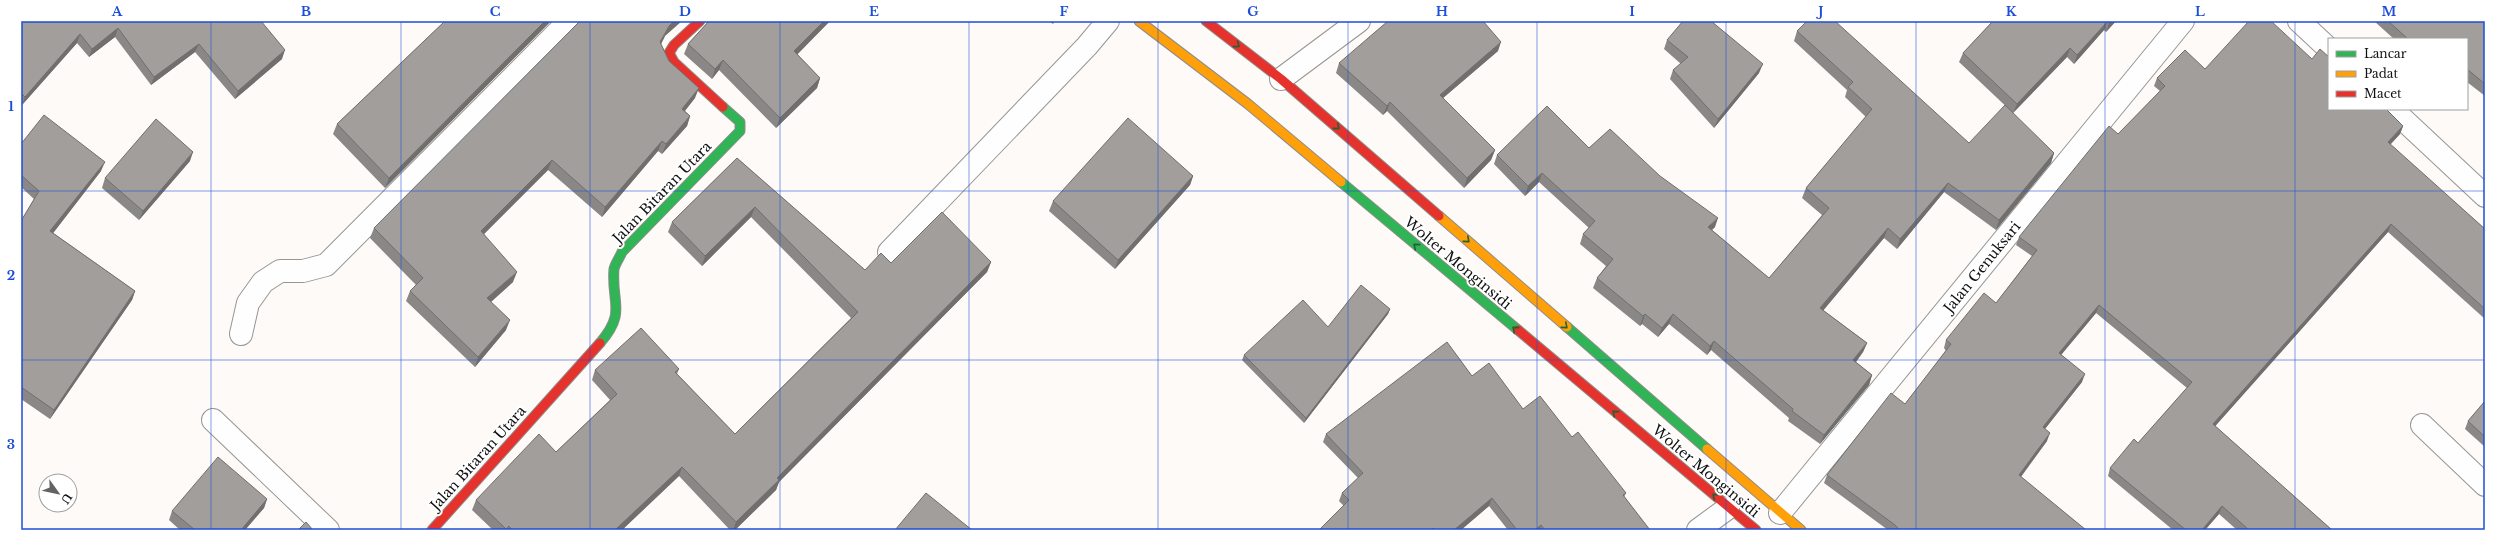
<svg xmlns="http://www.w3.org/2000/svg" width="2506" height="551" viewBox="0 0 2506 551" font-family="'Libre Baskerville',serif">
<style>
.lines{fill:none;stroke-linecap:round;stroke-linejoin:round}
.lane-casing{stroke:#979695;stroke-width:24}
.street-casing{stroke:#979695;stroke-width:24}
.fast-casing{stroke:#8e8d8b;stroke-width:11}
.slow-casing{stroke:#8e8d8b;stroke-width:11}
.jam-casing{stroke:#8e8d8b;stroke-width:11}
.lane{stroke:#fffefe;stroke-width:22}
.street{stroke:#fffefe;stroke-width:22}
.fast{stroke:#30b455;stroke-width:9}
.slow{stroke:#ff9f0a;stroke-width:9}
.jam{stroke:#e5322d;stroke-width:9}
.wall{fill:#8a8886}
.shaded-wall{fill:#716f6d}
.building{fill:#a19e9c;stroke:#716f6d}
.oneway{stroke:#206233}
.grid{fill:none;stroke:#1d4ed8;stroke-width:1;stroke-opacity:0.55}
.labels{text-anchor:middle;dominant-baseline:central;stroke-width:4;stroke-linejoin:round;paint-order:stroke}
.street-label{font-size:14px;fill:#111;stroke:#fff}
.neatline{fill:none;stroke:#1d4ed8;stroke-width:1.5}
.grid-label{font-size:13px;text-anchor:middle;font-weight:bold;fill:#1d4ed8}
</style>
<rect width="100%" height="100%" fill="#fdfaf7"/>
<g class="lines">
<defs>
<path id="lane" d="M889,252L1087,46L1108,21
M2422,425L2485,485"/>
<path id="street" d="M2299,21L2329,49
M1281,79L1359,21
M2392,109L2485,196
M241,334L248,303L263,282L280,271H303L326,265L569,21
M213,420L328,530
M1780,513L2183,21
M1698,530L1728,508"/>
<path id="fast" d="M1341,182L1518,330
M1567,327L1707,449
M600,343C627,312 611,303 614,269C615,264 620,257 622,252L740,131V122L723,107"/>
<path id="slow" d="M1139,21L1248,104L1341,182
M1439,216L1567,327
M1707,449L1801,530"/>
<path id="jam" d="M700,21L674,45L669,53L674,62L723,107
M1206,21L1281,79L1439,216
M1518,330L1756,530
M432,530L600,343"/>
</defs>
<use href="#lane" class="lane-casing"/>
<use href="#street" class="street-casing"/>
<use href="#fast" class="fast-casing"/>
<use href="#slow" class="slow-casing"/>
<use href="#jam" class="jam-casing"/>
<use href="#lane" class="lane"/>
<use href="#street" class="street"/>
<use href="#fast" class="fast"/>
<use href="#slow" class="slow"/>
<use href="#jam" class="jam"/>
</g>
<path class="wall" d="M21,21H261L282,59L235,99L195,52L151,85L115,37L89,57L77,43L22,105H21Z
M445,21H551L385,188L333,134L337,124Z
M709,21H830L797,54L820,78L817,88L776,128L719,70L712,79L684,54L688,44Z
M1049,21H1055L1053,24Z
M1993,21H2116L2106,32L2104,30L2074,64L2067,57L2013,113L1959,62L1963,53Z
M2374,21H2485V96L2467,82V39H2394Z
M1797,31L1969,143L2054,153L2051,163L1996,230L1944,192L1897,249L1884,238L1823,310L1867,343L1863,352L1856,362L1872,375L1869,385L1820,444L1788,421L1789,418L1711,350L1707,355L1669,324L1658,337L1642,324L1640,326L1593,288L1597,278L1606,266L1580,244L1583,234L1589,228L1539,182L1525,196L1494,164L1497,155L1589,148L1715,227L1712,230L1769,278L1822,215L1802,198L1806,188L1866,117L1845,97L1847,90L1794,41Z
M665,36L661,44L669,61L695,98L685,111L690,116L687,126L662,154L658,151L602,217L548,170L484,234L513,282L491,302L506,330L475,367L406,301L410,291L416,285L370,238L374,228Z
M1667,40L1759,73L1714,128L1670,79L1673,70L1681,64L1664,49Z
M1498,51L1443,98L1495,150L1491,160L1464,188L1387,111L1383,115L1336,73L1339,63Z
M2312,59L2403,126L2400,134L2390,145L2485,229V319L2388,232L2215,426L2332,530H2237L2219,514L2205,530H2173L2108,476L2110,468L2138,443L2187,388L2096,313L2061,355L2082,382L2045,429L2047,441L2021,477L2086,530H1888L1824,483L1827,475L1905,404L1946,351L1944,348L1946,340L1996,303L2032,256L2016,245L2019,237L2160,91L2154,86L2157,78L2205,69Z
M21,144L101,171L53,233L135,291L132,300L50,419L21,399V221L34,199L21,187Z
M737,158L865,270L891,263L991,262L987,272L779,482L776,490L735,530H730L679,476L622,530H493L472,510L476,500L556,452L610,400L592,380L595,370L679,369L677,374L735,434L851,318L751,217L702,266L668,232L672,222Z
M190,161L139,220L102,188L105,178Z
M1193,176L1190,185L1115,269L1049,211L1053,201Z
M1390,309L1388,314L1304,423L1242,360L1244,355L1328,327Z
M1472,376L1523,409L1572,437L1626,493L1624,497L1650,530H1508L1489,506L1461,530H1319L1344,506L1339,501L1342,493L1358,478L1323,442L1326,434Z
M2485,401V447L2465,429L2468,421Z
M267,499L264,508L245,530H180L169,520L172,511Z"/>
<path class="shaded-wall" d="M545,21H551L385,188L389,178Z
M674,21H682L665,36L657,52L660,42L669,26Z
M824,21H830L791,61L794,51Z
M2112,21H2116L2106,32L2109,23Z
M2107,22L2104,30L2074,64L2077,55Z
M118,28L115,37L89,57L92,49Z
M80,34L77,43L22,105L25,97Z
M1501,42L1498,51L1436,104L1440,95Z
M199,44L195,52L151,85L154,77Z
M2070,48L2067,57L2013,113L2017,104Z
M285,50L282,59L235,99L238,91Z
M723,60L719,70L712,79L715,69Z
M1763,64L1759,73L1714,128L1718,119Z
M820,78L817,88L776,128L780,118Z
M699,88L695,98L678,119L682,109Z
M1390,102L1387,111L1383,115L1387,106Z
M690,116L687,126L662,154L666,144Z
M2403,126L2400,134L2385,150L2388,142Z
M662,141L658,151L602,217L605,207Z
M1495,150L1491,160L1464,188L1467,178Z
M193,152L190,161L139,220L143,211Z
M2054,153L2051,163L1996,230L1999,220Z
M552,160L548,170L477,241L481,231Z
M105,162L101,171L47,241L50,231Z
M1542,173L1539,182L1525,196L1528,186Z
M1193,176L1190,185L1115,269L1118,260Z
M1948,183L1944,192L1897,249L1900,239Z
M755,207L751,217L702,266L705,256Z
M1718,218L1715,227L1704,237L1708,227Z
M2391,224L2388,232L2210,432L2213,424Z
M1888,228L1884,238L1817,318L1820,308Z
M991,262L987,272L779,482L776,490L735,530H733L736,522L777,478Z
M517,272L513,282L484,308L487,298Z
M135,291L132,300L50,419L54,410Z
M2099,305L2096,313L2056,361L2059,353Z
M1390,309L1388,314L1304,423L1306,418Z
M1645,314L1642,324L1640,326L1643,316Z
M1673,314L1669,324L1658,337L1662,328Z
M510,320L506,330L475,367L478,357Z
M1714,341L1711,350L1707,355L1710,346Z
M1867,343L1863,352L1850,370L1853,360Z
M2085,374L2082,382L2040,435L2043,427Z
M1872,375L1869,385L1820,444L1824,435Z
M2050,433L2047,441L2016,483L2019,475Z
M682,467L679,476L622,530H615Z
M1492,498L1489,506L1461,530H1454Z
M267,499L264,508L245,530H241Z
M2222,506L2219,514L2205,530H2202Z
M1541,525L1539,530H1535Z"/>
<path class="building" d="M21,21H261L285,50L238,91L199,44L154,77L118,28L92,49L80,34L25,97L21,93Z
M445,21H545L389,178L337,124Z
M580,21H674L669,26L660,42L669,61L699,88L682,109L690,116L666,144L662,141L605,207L552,160L481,231L517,272L487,298L510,320L478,357L410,291L423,278L374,228Z
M709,21H824L794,51L820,78L780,118L723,60L715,69L688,44Z
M1388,21H1483L1501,42L1440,95L1495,150L1467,178L1390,102L1387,106L1339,63Z
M1683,21H1711L1763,64L1718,119L1673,70L1688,57L1667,40Z
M1807,21H1835L1969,143L2005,105L2054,153L1999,220L1948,183L1900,239L1888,228L1820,308L1867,343L1853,360L1872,375L1824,435L1792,411L1793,409L1714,341L1710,346L1673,314L1662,328L1645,314L1643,316L1597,278L1613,259L1583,234L1595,221L1542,173L1528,186L1497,155L1547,106L1589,148L1610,129L1660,176L1718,218L1708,227L1769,278L1829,208L1806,188L1872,109L1848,87L1853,82L1797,31Z
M1993,21H2112L2109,23L2107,22L2077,55L2070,48L2017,104L1963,53Z
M2249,21H2271L2312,59L2320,49L2329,57V109H2386L2403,126L2388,142L2485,229V309L2391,224L2213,424L2332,530H2249L2222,506L2202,530H2186L2110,468L2134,439L2138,443L2192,382L2099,305L2059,353L2085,374L2043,427L2050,433L2019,475L2086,530H1900L1895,525L1827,475L1891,393L1905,404L1951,344L1946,340L1984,293L1996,303L2037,250L2019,237L2109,126L2118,134L2165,86L2157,78L2185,50L2205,69Z
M2388,21H2485V84L2467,69V39H2429L2428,38V39H2408Z
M44,115L105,162L50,231L135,291L54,410L21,387V221L39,191L21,175V144Z
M1128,118L1193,176L1118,260L1053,201Z
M156,119L193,152L143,211L105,178Z
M737,158L865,270L881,253L891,263L942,212L991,262L777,478L779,480L736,522L682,467L615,530H512L509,526L506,529L476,500L539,434L556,452L617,394L595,370L641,328L679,369L675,372L735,434L858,312L755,207L705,256L672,222Z
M1361,285L1390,309L1306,418L1244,355L1303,300L1328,327Z
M1447,342L1472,376L1489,363L1523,409L1540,396L1572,437L1578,432L1626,493L1623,495L1650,530H1545L1541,525L1535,530H1517L1492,498L1454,530H1435L1433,528L1432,530H1319L1349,500L1342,493L1363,473L1326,434Z
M2485,401V437L2468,421Z
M218,457L267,499L241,530H195L172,511Z
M926,493L972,530H895Z
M306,522L313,530H298Z"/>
<defs><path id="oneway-chevron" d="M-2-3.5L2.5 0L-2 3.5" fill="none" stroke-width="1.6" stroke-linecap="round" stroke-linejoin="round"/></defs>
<g class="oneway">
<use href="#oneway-chevron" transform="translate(1237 45) rotate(37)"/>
<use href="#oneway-chevron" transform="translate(1337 127) rotate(41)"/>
<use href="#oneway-chevron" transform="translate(1467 240) rotate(41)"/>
<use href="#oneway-chevron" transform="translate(1416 246) rotate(-140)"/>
<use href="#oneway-chevron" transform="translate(1565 326) rotate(41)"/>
<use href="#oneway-chevron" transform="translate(1515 329) rotate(-140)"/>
<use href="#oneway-chevron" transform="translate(1615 413) rotate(-140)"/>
<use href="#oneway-chevron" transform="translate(1715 496) rotate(-140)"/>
</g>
<path class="grid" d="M211,21V530M401,21V530M590,21V530M780,21V530M969,21V530M1158,21V530M1348,21V530M1537,21V530M1726,21V530M1916,21V530M2105,21V530M2295,21V530M21,191H2485M21,360H2485"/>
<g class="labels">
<g class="street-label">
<text transform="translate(662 192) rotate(-46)">Jalan Bitaran Utara</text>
<text transform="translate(1458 263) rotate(40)">Wolter Monginsidi</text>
<text transform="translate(1982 267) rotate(-51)">Jalan Genuksari</text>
<text transform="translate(478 458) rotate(-48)">Jalan Bitaran Utara</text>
<text transform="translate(1706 471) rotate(40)">Wolter Monginsidi</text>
</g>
</g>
<rect width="2506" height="551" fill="none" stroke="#ffffff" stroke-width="44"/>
<rect x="2328" y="38" width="140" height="72" fill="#ffffff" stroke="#a0a0a0"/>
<rect x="2336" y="51" width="20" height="6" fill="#30b455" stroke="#a0a0a0"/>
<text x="2364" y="58" font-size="12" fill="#111111">Lancar</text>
<rect x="2336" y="71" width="20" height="6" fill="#ff9f0a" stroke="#a0a0a0"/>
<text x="2364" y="78" font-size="12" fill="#111111">Padat</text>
<rect x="2336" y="91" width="20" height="6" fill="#e5322d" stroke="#a0a0a0"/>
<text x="2364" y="98" font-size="12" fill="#111111">Macet</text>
<g transform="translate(58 493) rotate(123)"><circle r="19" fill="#ffffff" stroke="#a0a0a0"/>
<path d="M0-3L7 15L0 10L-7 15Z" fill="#646362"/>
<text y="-6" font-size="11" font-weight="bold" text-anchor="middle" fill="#111111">U</text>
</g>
<rect x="22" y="22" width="2462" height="507" class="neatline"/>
<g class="grid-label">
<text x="117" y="16">A</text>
<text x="306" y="16">B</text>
<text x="495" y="16">C</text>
<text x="685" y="16">D</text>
<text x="874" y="16">E</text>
<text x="1064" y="16">F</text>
<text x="1253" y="16">G</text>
<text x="1442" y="16">H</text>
<text x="1632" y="16">I</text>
<text x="1821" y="16">J</text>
<text x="2011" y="16">K</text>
<text x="2200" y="16">L</text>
<text x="2389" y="16">M</text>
<text x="11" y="111">1</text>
<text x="11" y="280">2</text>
<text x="11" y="449">3</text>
</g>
</svg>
